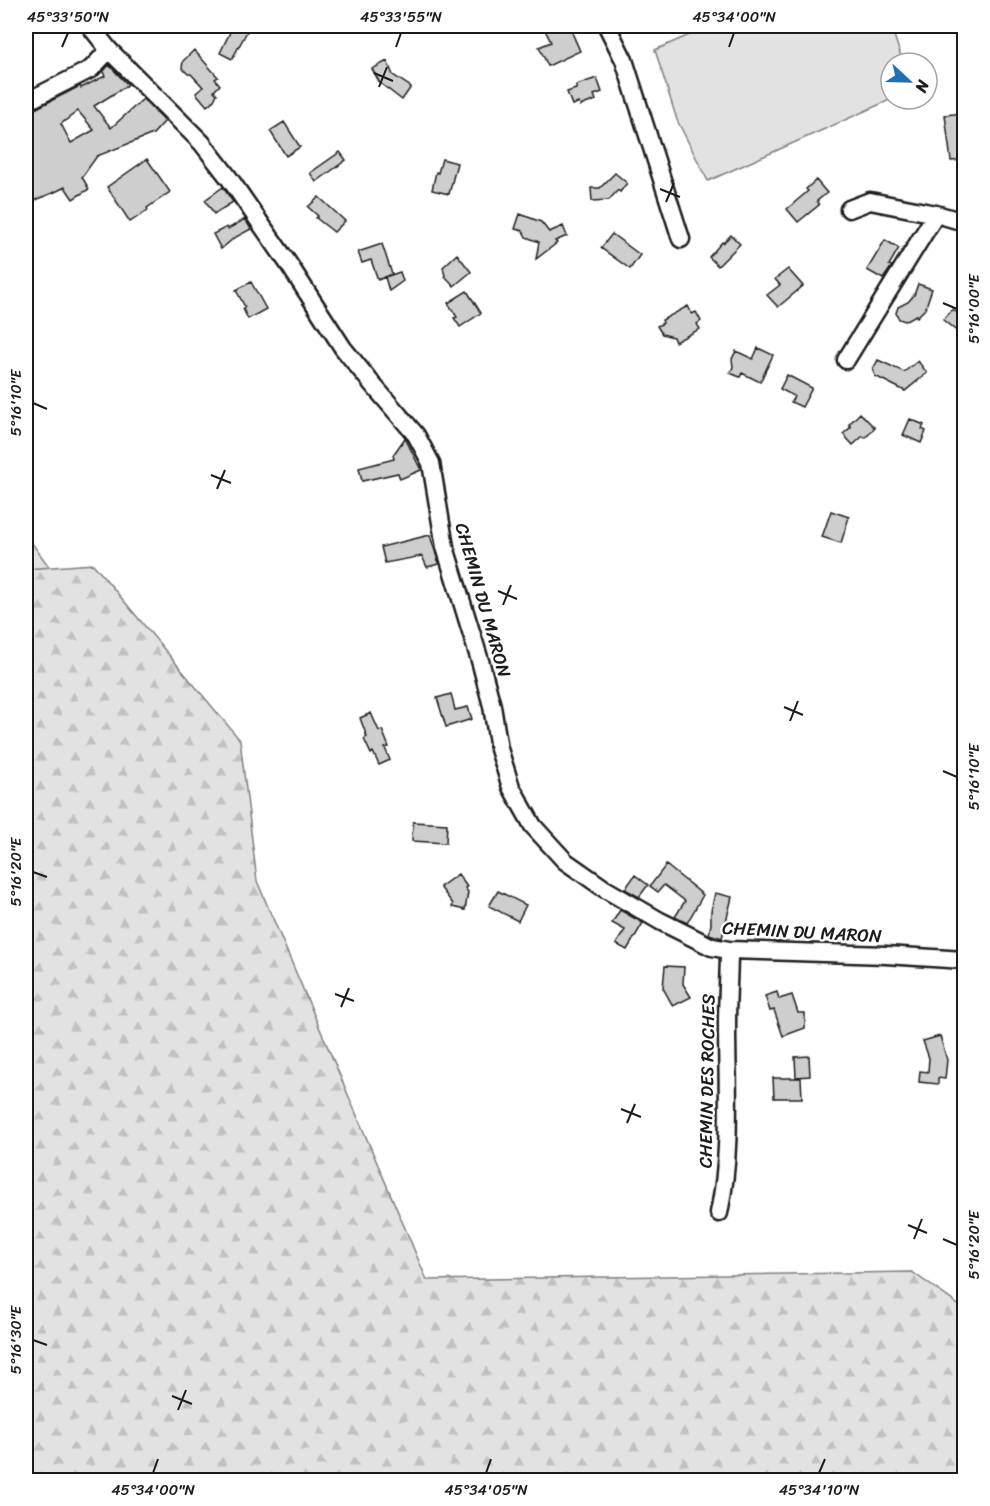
<svg xmlns="http://www.w3.org/2000/svg" width="990" height="1506" viewBox="0 0 990 1506" font-family="Sriracha,sans-serif">
<style>
.grass{fill:#e2e2e2;stroke:#7f7f7f;stroke-width:1.5}
.forest{fill:url(#forest-firs);stroke:#7f7f7f;stroke-width:1.5}
.building{fill:#cecece;stroke:#1c1c1c;stroke-width:1.5;fill-rule:evenodd}
.lines{fill:none;stroke-linecap:round;stroke-linejoin:round}
.minor-casing{stroke:#1c1c1c;stroke-width:21}
.minor{stroke:#fff;stroke-width:16}
.ticks{fill:none;stroke:#1c1c1c;stroke-width:2}
.labels{text-anchor:middle;dominant-baseline:central;stroke-width:4.5;stroke-linejoin:round;paint-order:stroke}
.street-label{font-size:18px;fill:#1c1c1c;stroke:#fff}
.neatline{fill:none;stroke:#1c1c1c;stroke-width:2}
.ticks-label{font-size:15px;text-anchor:middle;fill:#1c1c1c}
</style>
<defs>
<pattern id="forest-firs" width="22" height="20" patternUnits="userSpaceOnUse" patternTransform="scale(1.5)"><rect width="22" height="20" fill="#e2e2e2"/><path d="M5 1l3.5 6h-7zM16 11l3.5 6h-7z" fill="#c1c1c1"/></pattern>
</defs>
<rect width="100%" height="100%" fill="#fff"/>
<filter id="ink" filterUnits="userSpaceOnUse"><feTurbulence type="fractalNoise" baseFrequency=".0167" numOctaves="2"/><feDisplacementMap in="SourceGraphic" scale="12" xChannelSelector="R" yChannelSelector="G"/><feConvolveMatrix kernelMatrix="1 2 1 2 8 2 1 2 1" color-interpolation-filters="sRGB"/></filter>
<g filter="url(#ink)">
<path class="grass" d="M710,26H891L903,63H891L892,99L708,181L677,120L655,50Z
M26,535L50,568L26,569Z"/>
<path class="forest" d="M93,564L240,740L257,881L427,1280L912,1272L964,1309V1480H26V569Z"/>
<path class="building" d="M233,26H250L232,59L220,53Z
M543,26H569L580,51L548,66L539,47L551,42Z
M194,50L218,77L215,79L220,85L214,91L217,94L214,100L207,106L196,93L203,87L191,74H188L182,68L183,61Z
M387,61L393,75L411,87L402,100L380,83L372,69Z
M109,65L128,85L94,106L111,128L143,99L165,121L153,134L97,156L82,177L89,189L73,199L65,187L57,191L26,204V161L31,158L26,147V112L31,111L80,86L81,88L105,76L103,72ZM78,111L94,130L71,143L61,124Z
M597,78L602,92L594,95L596,100L580,106L579,103L572,105L567,92L576,89V85Z
M964,113V160L951,161L945,115Z
M284,122L300,147L286,156L270,131Z
M340,152L346,160L316,182L310,173Z
M147,159L170,192L147,208L148,210L130,222L107,187Z
M442,159L457,163L449,194L432,190L436,172L438,173Z
M615,173L627,183L620,192L618,190L609,200L592,201L591,188H600Z
M816,180L827,193L817,201L819,205L798,222L787,209L808,191L806,189Z
M223,187L233,202L214,214L205,200Z
M319,197L345,221L334,232L316,218L318,216L308,207Z
M520,214L541,222L549,232L563,226L567,236L555,241L557,243L536,259L539,242L526,237L523,231L515,229Z
M245,219L251,229L234,238L221,249L213,234L227,227L228,229Z
M612,234L640,255L630,269L601,248Z
M731,235L740,244L718,266L709,257L722,242L723,243Z
M885,240L899,248L889,265L892,266L883,279L867,270Z
M382,244L392,274L378,280L371,260L362,263L358,252Z
M457,254L471,272L454,286L445,276L443,267Z
M788,269L803,286L778,307L767,295L780,285L775,279Z
M400,272L403,281L389,291L385,277Z
M251,282L266,309L248,319L243,309L245,307L236,290Z
M918,284L932,289L925,309L917,317L916,315L905,321L899,319L896,313L898,307L908,302L914,295Z
M467,291L481,313L460,327L454,318L457,317L448,303Z
M688,306L692,314L696,312L701,321L697,324L700,329L675,342L673,337L662,334L657,326L663,323L662,320Z
M964,307V327L959,333L943,320L953,309L958,314Z
M758,348L773,355L760,382L742,373L740,377L730,373L733,367L732,359L736,351L753,359Z
M878,360L904,372L918,361L927,373L905,391L875,376L873,369Z
M787,375L812,388L802,407L791,402L794,396L780,389Z
M860,413L875,428L865,438L863,436L853,445L843,434L851,427L849,424Z
M910,419L924,425L922,429L926,431L921,443L903,435Z
M405,438L421,470L400,479L398,473L362,481L359,468L394,459L393,455Z
M831,511L849,517L841,543L822,537Z
M430,535L439,564L427,567L422,556L385,563L381,547Z
M451,694L455,710L468,707L472,719L446,727L437,698Z
M371,713L379,731L382,730L389,747L385,748L390,760L379,765L373,752L371,754L364,739L367,737L360,718Z
M413,822L447,824L446,843L412,841Z
M666,865L703,895L687,923L675,917L685,901L664,885L658,892L650,886Z
M458,874L467,887L465,888L468,892L465,910L452,907L453,904L440,887Z
M635,875L648,885L639,897L625,889Z
M498,891L526,905L518,921L489,906Z
M715,893L732,897L722,938L709,934L711,924V911Z
M620,910L643,923L627,950L616,944L625,930L612,923Z
M665,966L684,967L683,984L691,997L673,1006L663,988Z
M777,992L779,999L792,995L798,1013H805V1028L783,1036L774,1010L770,1011L765,996Z
M940,1036L947,1060L945,1079L938,1078V1084L919,1082L920,1071L928,1072L929,1058L923,1041Z
M809,1056L810,1076L796,1077L795,1057Z
M773,1078H801L802,1098H774Z"/>
<g class="lines">
<defs>
<path id="minor" d="M90,26L109,50L202,143L229,178L288,263L343,348L373,385L416,435L431,463L445,547L481,664L492,706L499,749L511,787L533,826L565,861L605,889L660,921L712,947L729,950L886,955L964,960
M607,26L624,60L681,239
M26,102L91,69L109,50
M849,209L870,201L936,214L964,222
M846,360L936,214
M719,1213C732,1152 727,1087 727,1024C727,999 729,974 729,950"/>
</defs>
<use href="#minor" class="minor-casing"/>
<use href="#minor" class="minor"/>
</g>
</g>
<path class="ticks" d="M62,47L68,33M396,47L401,33M729,47L734,33M374,73L393,81M379,87L387,67M660,189L680,197M666,202L674,183M943,303L957,309M33,403L47,409M211,475L231,483M217,489L225,470M498,591L517,599M503,605L511,585M784,707L803,715M790,721L798,701M943,771L957,777M33,872L47,877M335,994L354,1001M341,1007L349,988M621,1109L641,1117M627,1123L635,1104M908,1225L927,1233M914,1239L922,1219M943,1239L957,1245M33,1340L47,1345M172,1396L192,1404M178,1410L186,1390M153,1473L158,1459M486,1473L491,1459M819,1473L825,1459"/>
<g class="labels">
<g class="street-label">
<text transform="translate(483 600) rotate(74)">CHEMIN DU MARON</text>
<text transform="translate(802 932) rotate(3)">CHEMIN DU MARON</text>
<text transform="translate(707 1081) rotate(-89)">CHEMIN DES ROCHES</text>
</g>
</g>
<rect width="990" height="1506" fill="none" stroke="#fff" stroke-width="66"/>
<g transform="translate(909 81) rotate(112)"><circle r="28" fill="#ffffff" stroke="#a4a4a4" stroke-width="1.5"/>
<path d="M0-4.5L10 22L0 15L-10 22Z" fill="#1f6fb2"/>
<text y="-9" font-size="16" font-weight="bold" text-anchor="middle" fill="#1c1c1c">N</text>
</g>
<rect x="33" y="33" width="924" height="1440" class="neatline"/>
<g class="ticks-label">
<text x="68" y="22">45°33'50"N</text>
<text x="401" y="22">45°33'55"N</text>
<text x="734" y="22">45°34'00"N</text>
<text transform="translate(974 309) rotate(-90)" y="5">5°16'00"E</text>
<text transform="translate(16 403) rotate(-90)" y="5">5°16'10"E</text>
<text transform="translate(974 777) rotate(-90)" y="5">5°16'10"E</text>
<text transform="translate(16 872) rotate(-90)" y="5">5°16'20"E</text>
<text transform="translate(974 1245) rotate(-90)" y="5">5°16'20"E</text>
<text transform="translate(16 1340) rotate(-90)" y="5">5°16'30"E</text>
<text x="153" y="1495">45°34'00"N</text>
<text x="486" y="1495">45°34'05"N</text>
<text x="819" y="1495">45°34'10"N</text>
</g>
</svg>
